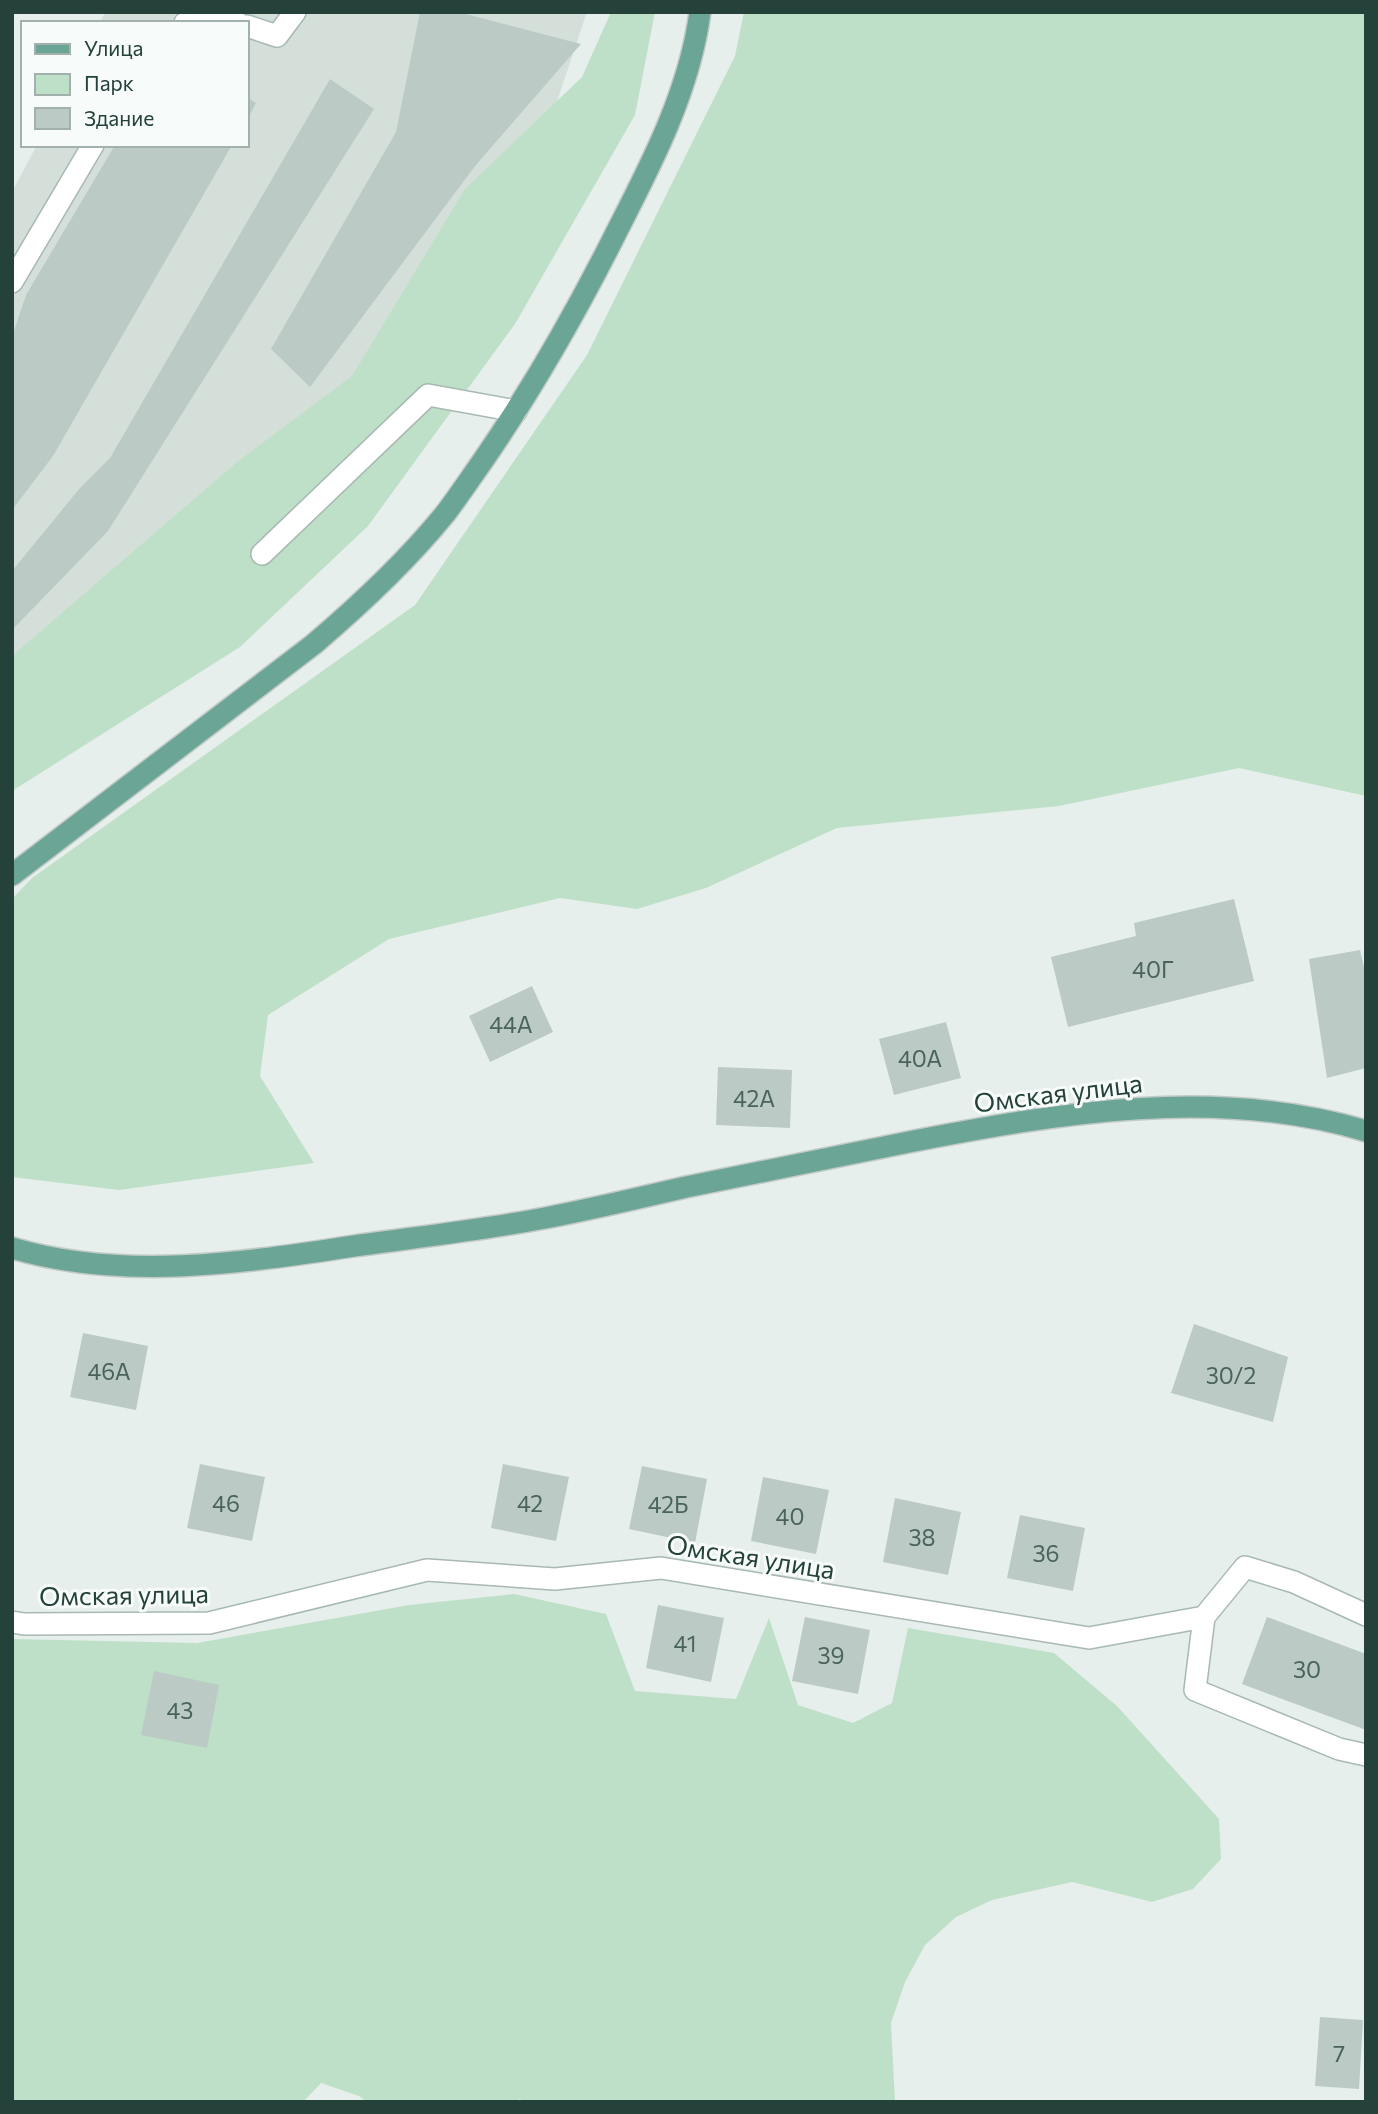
<svg xmlns="http://www.w3.org/2000/svg" width="1378" height="2114" viewBox="0 0 1378 2114" font-family="Commissioner,sans-serif">
<style>
.built{fill:#d4dfda}
.green{fill:#bfe0c8}
.building{fill:#bbcac4}
.lines{fill:none;stroke-linecap:round;stroke-linejoin:round}
.minor-casing{stroke:#a8b8b2;stroke-width:24}
.major-casing{stroke:#c2cac8;stroke-width:24}
.minor{stroke:#fff;stroke-width:21}
.major{stroke:#6aa596;stroke-width:21}
.labels{text-anchor:middle;dominant-baseline:central;stroke-width:6;stroke-linejoin:round;paint-order:stroke}
.number-label{font-size:23px;fill:#4a645c}
.street-label{font-size:26px;fill:#24423a;stroke:#f7fbf9}
</style>
<rect width="100%" height="100%" fill="#e6efeb"/>
<path class="built" d="M105,12H587L536,164L411,396L12,677V192L37,145H247V23H100Z"/>
<path class="green" d="M611,12H655L635,115L515,324L368,526L240,647L12,791V656L237,462L352,376L465,189L582,77Z
M744,12H1366V796L1239,768L1059,806L837,828L706,888L637,909L560,898L389,939L268,1015L260,1076L314,1163L119,1190L12,1177V899L32,878L415,605L587,355L735,56Z
M514,1594L606,1614L635,1691L736,1699L769,1618L798,1705L853,1723L892,1703L908,1628L1054,1653L1117,1706L1219,1819L1221,1859L1193,1889L1152,1902L1072,1882L992,1900L956,1917L925,1945L905,1982L891,2023L895,2102H524L520,2099L514,2102H367L359,2096L321,2083L303,2102H12V1639L197,1643L409,1605Z"/>
<path class="building" d="M420,12H458L581,44L475,166L310,387L271,349L396,132Z
M330,79L374,109L108,531L12,630V571L80,488L110,458Z
M247,97L256,103L247,120Z
M115,145H232L53,456L12,510V337L26,295Z
M1234,899L1254,981L1068,1027L1051,957L1136,936L1134,923Z
M1360,950L1366,976V1068L1327,1078L1309,959Z
M532,986L553,1032L490,1062L469,1016Z
M946,1022L961,1078L894,1095L879,1039Z
M718,1067L792,1070L790,1128L716,1125Z
M1194,1324L1288,1357L1273,1422L1171,1393Z
M83,1333L148,1346L136,1410L70,1397Z
M200,1464L265,1477L252,1541L187,1528Z
M503,1464L569,1477L556,1541L491,1528Z
M642,1466L707,1479L695,1543L629,1529Z
M763,1477L829,1490L816,1554L751,1541Z
M895,1498L961,1512L948,1575L883,1562Z
M1020,1515L1085,1528L1073,1591L1007,1578Z
M658,1605L724,1618L711,1682L646,1668Z
M805,1617L870,1630L858,1694L792,1681Z
M1267,1617L1366,1654V1730L1242,1684Z
M154,1671L219,1685L207,1748L141,1735Z
M1320,2017L1363,2020L1359,2089L1315,2086Z"/>
<g class="lines">
<defs>
<path id="minor" d="M185,23L209,13L238,23
M247,26L277,36L295,12
M12,282L93,145
M262,554L428,395L516,411
M1204,1617L1195,1690L1339,1749L1366,1755
M12,1622L24,1624L209,1623L427,1570L555,1579L661,1568L1089,1638L1204,1617L1245,1567L1294,1582L1366,1615"/>
<path id="major" d="M12,875L314,644C361,604 406,562 445,514C458,497 470,479 482,462C533,388 578,309 618,229C653,161 690,89 700,12
M12,1248C122,1281 243,1263 354,1246C417,1237 482,1230 545,1218C592,1209 639,1198 686,1187C760,1172 835,1157 909,1142C1058,1113 1217,1086 1366,1131"/>
</defs>
<use href="#minor" class="minor-casing"/>
<use href="#major" class="major-casing"/>
<use href="#minor" class="minor"/>
<use href="#major" class="major"/>
</g>
<g class="labels">
<g class="number-label">
<text x="1153" y="969">40Г</text>
<text x="511" y="1024">44А</text>
<text x="920" y="1058">40А</text>
<text x="754" y="1098">42А</text>
<text x="109" y="1371">46А</text>
<text x="1231" y="1375">30/2</text>
<text x="226" y="1503">46</text>
<text x="530" y="1503">42</text>
<text x="668" y="1504">42Б</text>
<text x="790" y="1516">40</text>
<text x="922" y="1537">38</text>
<text x="1046" y="1553">36</text>
<text x="685" y="1643">41</text>
<text x="831" y="1655">39</text>
<text x="1307" y="1669">30</text>
<text x="180" y="1710">43</text>
<text x="1339" y="2053">7</text>
</g>
<g class="street-label">
<text transform="translate(1058 1092) rotate(-7)">Омская улица</text>
<text transform="translate(751 1556) rotate(9)">Омская улица</text>
<text transform="translate(124 1594) rotate(-1)">Омская улица</text>
</g>
</g>
<rect width="1378" height="2114" fill="none" stroke="#24423a" stroke-width="28"/>
<rect x="21" y="21" width="228" height="126" fill="#f7fbf9" stroke="#a3b1ad" stroke-width="2"/>
<rect x="35" y="44" width="35" height="10" fill="#6aa596" stroke="#a3b1ad" stroke-width="2"/>
<text x="84" y="56" font-size="21" fill="#24423a">Улица</text>
<rect x="35" y="74" width="35" height="21" fill="#bfe0c8" stroke="#a3b1ad" stroke-width="2"/>
<text x="84" y="91" font-size="21" fill="#24423a">Парк</text>
<rect x="35" y="108" width="35" height="21" fill="#bbcac4" stroke="#a3b1ad" stroke-width="2"/>
<text x="84" y="126" font-size="21" fill="#24423a">Здание</text>
</svg>
